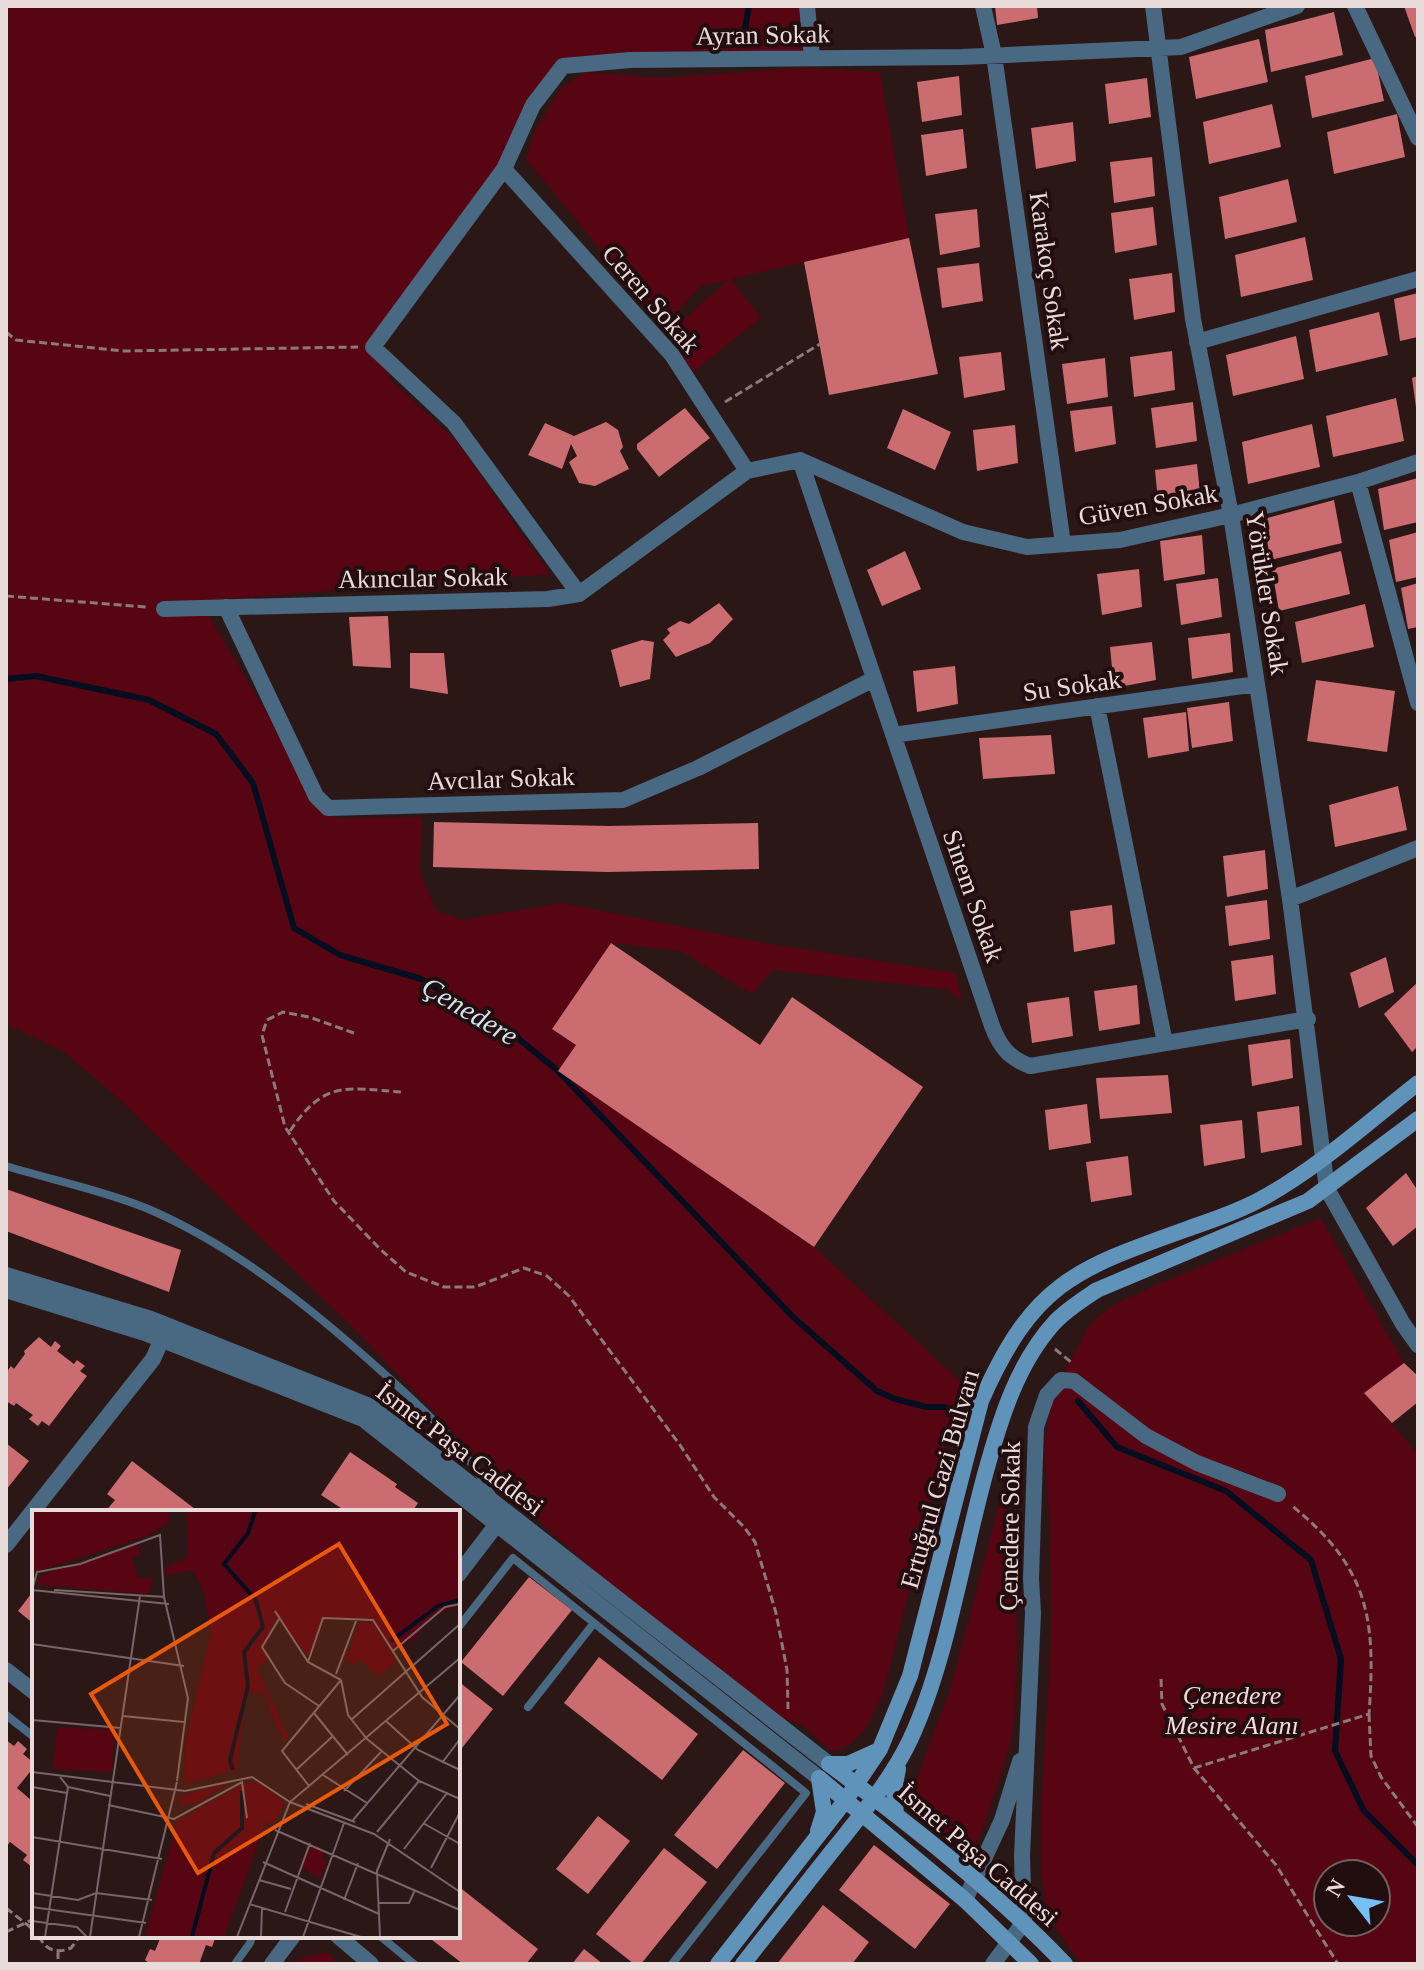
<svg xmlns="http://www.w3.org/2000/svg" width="1424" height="1970" viewBox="0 0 1424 1970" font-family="'Times New Roman',serif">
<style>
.green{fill:#570413;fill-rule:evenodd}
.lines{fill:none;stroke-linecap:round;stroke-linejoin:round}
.stream{stroke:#000e1f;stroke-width:6}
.building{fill:#cb6d70}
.path{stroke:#8c7a7a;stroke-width:3;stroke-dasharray:8 4;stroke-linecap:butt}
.service{stroke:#496881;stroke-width:8}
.minor{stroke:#496881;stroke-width:16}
.tertiary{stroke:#496881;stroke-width:16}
.secondary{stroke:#5f93ba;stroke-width:16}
.labels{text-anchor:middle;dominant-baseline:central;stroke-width:8;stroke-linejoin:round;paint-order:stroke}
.street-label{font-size:26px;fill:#eadbdb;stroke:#220e0e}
.park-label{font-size:26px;font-style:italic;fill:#f5dad9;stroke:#220e0e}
.water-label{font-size:28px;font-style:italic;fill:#d0e4f3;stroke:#220e0e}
.inset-river{fill:none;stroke:#000e1f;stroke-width:4}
.inset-road{fill:none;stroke:#786565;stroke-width:2}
.view{fill:#e8590c;fill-opacity:0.15;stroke:#e8590c;stroke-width:4}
.inset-edge{fill:none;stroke:#eadbdb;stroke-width:4}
</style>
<rect width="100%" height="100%" fill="#2c1717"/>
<path class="green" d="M6,6H807L812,58L563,66L504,169L373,347L391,380L457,442L550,574L200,601L316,796L335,818L422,817L420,874L436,910L462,920L562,903L764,943L956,973L962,1002L948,989L772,970L752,994L680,951L611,943L552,1029L576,1045L814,1247L961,1382L883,1694C871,1719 861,1747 831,1751L801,1724L776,1717L623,1596L545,1527L358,1333L121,1101L64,1052L6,1024Z
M801,68L880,72L909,238L731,279L761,318L693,372L668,333L728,280L701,286L664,326L526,159L534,133L561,88L585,72L659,78Z
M1321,1218L1404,1363L1364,1393L1418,1454V1964H1081L1058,1932L1047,1910L1041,1875V1810L1051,1639L1050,1531L1044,1449L1049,1412L1064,1372L1090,1324L1113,1305L1158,1284ZM1328,1874H1376V1922H1328Z
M1005,1482L1012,1535L1017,1633L1015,1717L1010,1746L983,1829L973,1849L964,1854L941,1837L916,1808L914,1785L950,1690Z
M325,1952L340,1964H296L299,1959Z"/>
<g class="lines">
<path class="stream" d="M744,34L749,6
M6,679L36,676L149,700L216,734L253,783L294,928L340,955L421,979L508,1030L558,1071L792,1316L877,1391L895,1399L927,1407H945
M1078,1401L1117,1447L1226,1491L1311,1560L1341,1659L1335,1751L1364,1811L1418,1865"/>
</g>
<path class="building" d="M995,6H1037L1038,18L997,25Z
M1404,6H1418V36L1415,37Z
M1334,12L1343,55L1271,72L1265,30Z
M1259,39L1268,82L1196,99L1189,57Z
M1375,58L1384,101L1312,118L1305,76Z
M959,76L962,115L922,122L917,82Z
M1147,78L1151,117L1109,124L1105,84Z
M1272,104L1281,147L1209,164L1203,122Z
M1397,114L1405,157L1334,174L1327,132Z
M1073,122L1076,161L1036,169L1031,128Z
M963,129L967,168L926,176L921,135Z
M1152,157L1155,196L1114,203L1110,162Z
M1288,179L1297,222L1225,239L1219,197Z
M1153,207L1157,245L1115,253L1111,213Z
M977,209L980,247L940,255L935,214Z
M1305,237L1313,280L1241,297L1235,255Z
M909,238L938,374L829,395L804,262Z
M979,263L983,301L942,308L937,268Z
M1172,273L1175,312L1134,320L1129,279Z
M1418,293V337L1400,341L1394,299Z
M1379,312L1388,355L1316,372L1309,330Z
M1296,336L1304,379L1233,396L1226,355Z
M1172,351L1175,390L1134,397L1130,357Z
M1001,352L1005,390L964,398L959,357Z
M1105,358L1108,397L1067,404L1062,364Z
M1418,376V407H1416L1412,378Z
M1396,398L1404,441L1333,457L1326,416Z
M1193,402L1197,441L1156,448L1151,408Z
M1112,406L1116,444L1075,452L1070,411Z
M685,408L710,438L659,477L637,449V444Z
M903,409L951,432L935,470L887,448Z
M606,422L618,430L623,447L620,451L629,469L595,486L579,483L569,462L577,456L571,444L562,469L528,455L545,423L574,436Z
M1312,424L1320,467L1248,484L1242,442Z
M1015,425L1018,463L977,471L973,430Z
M1197,464L1201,503L1159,511L1155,470Z
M1418,478V522L1384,530L1378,489Z
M1334,500L1342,543L1270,560L1264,519Z
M1418,532V577L1396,582L1389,540Z
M1202,535L1205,574L1164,581L1160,541Z
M905,551L921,589L882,606L867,570Z
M1341,551L1350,594L1279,611L1272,569Z
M1139,569L1142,607L1102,615L1097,574Z
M1218,578L1222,617L1181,625L1176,584Z
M1418,583V627L1408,629L1401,588Z
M719,603L733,619L710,643L676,657L663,640L670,633L667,629L680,621L689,624Z
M1365,604L1374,647L1302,663L1295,622Z
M388,616L391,668L353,666L349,617Z
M1230,633L1233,672L1192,679L1188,638Z
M642,640L654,642L650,679L620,687L611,650Z
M1152,642L1156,680L1114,688L1110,647Z
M410,653H444L448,694L410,688Z
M955,666L958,704L917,712L913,671Z
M1316,680L1395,691L1387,752L1307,741Z
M1229,702L1233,741L1192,748L1187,708Z
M1186,712L1189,751L1148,758L1143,718Z
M1051,735L1055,774L983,779L979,738Z
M1398,786L1407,830L1335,847L1329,805Z
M434,822L608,826L758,823L759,869L607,872L433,867Z
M1265,850L1268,889L1227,897L1223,856Z
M1267,900L1270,939L1229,946L1225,906Z
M1112,905L1115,944L1074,952L1070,911Z
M611,943L760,1045L792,997L923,1087L814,1247L558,1071L576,1045L552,1029Z
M1273,955L1276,994L1235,1001L1231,961Z
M1386,957L1394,992L1359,1008L1350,973Z
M1418,982V1046L1412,1052L1384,1014Z
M1137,985L1140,1024L1099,1031L1094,991Z
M1069,997L1073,1036L1032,1043L1027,1003Z
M1290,1039L1293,1078L1252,1086L1248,1045Z
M1168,1075L1172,1113L1100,1119L1096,1078Z
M1087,1104L1091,1143L1049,1150L1045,1110Z
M1299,1106L1302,1145L1261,1153L1257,1112Z
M1242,1120L1245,1158L1204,1166L1200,1125Z
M1128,1156L1132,1195L1091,1202L1086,1162Z
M1406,1173L1418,1191V1226L1393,1246L1366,1208Z
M6,1189L181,1250L169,1292L6,1231Z
M39,1337L51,1347L55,1341L61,1346L57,1351L74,1364L77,1360L85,1366L80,1371L87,1376L49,1426L42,1421L38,1426L29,1419L33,1415L16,1403L14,1406L6,1401V1373L11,1366L14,1369L25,1354L24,1351Z
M1404,1363L1418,1376V1402L1392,1423L1364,1393Z
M6,1443L29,1461L6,1490Z
M350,1452L397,1484L395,1487L418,1503L412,1512H347L321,1495Z
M132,1461L199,1512H105L115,1500L107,1494Z
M529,1577L572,1610L503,1696L461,1662Z
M34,1590V1624L18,1611Z
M599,1657L698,1734L662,1780L564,1703Z
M458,1681L493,1709L458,1753Z
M6,1740L14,1746L18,1741L27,1749L23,1754L34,1763V1767L17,1788L31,1800L34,1796L32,1867L23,1860L27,1855L10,1842L6,1847Z
M743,1750L785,1783L717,1869L674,1835Z
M598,1816L630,1841L588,1894L556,1869Z
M874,1845L950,1904L915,1949L839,1890Z
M664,1848L707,1882L641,1964H634L596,1934Z
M458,1886L538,1949L526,1964H463L427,1936H458Z
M823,1905L869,1942L852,1964H777Z
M161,1936H216L212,1947L206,1945L199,1964H150L145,1960L150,1949L155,1951Z
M584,1949L603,1964H572Z"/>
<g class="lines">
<path class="path" d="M6,332L16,340L124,351L358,347
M725,402L820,344
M6,596L146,607
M354,1033L309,1017L283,1012L267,1020L262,1035L285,1127L334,1201L380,1249L406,1272L444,1287H475L524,1268L547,1276L569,1296L680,1445L714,1497L744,1527L755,1542L776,1613L787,1670L788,1709
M290,1131C324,1080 346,1088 401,1092
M1055,1349L1071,1362
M1161,1679L1162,1704L1194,1768L1276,1865L1338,1964
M1369,1714L1371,1756L1381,1777L1418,1827
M1194,1768L1369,1714C1376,1618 1369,1568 1291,1505
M6,1908L34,1930
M6,1932L34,1919
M39,1936C45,1950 57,1954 71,1948L80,1936
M58,1951V1964"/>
<path class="service" d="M6,1166C52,1180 102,1190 146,1208C233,1245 311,1308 380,1370C422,1408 466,1447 493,1497
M458,1628L513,1558L806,1793L672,1964
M528,1707L594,1623
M6,1715L34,1737
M380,1936L414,1964
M235,1964L250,1943L252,1936"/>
<path class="minor" d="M807,6L812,58
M983,6L994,55L1063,544
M1153,6L1193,319L1231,515L1290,899L1327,1189
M1355,6L1418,138
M504,169L672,355L747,471
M1197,342L1418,279
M800,460L992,1026C1000,1047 1009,1058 1030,1066L1308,1019
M800,460L963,532L1027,547L1120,540L1231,515L1358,482L1418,462
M1358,482L1418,703
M579,594L454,423L373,347L504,169L533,105L563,66L630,60L962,57L1181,47L1297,6
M226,607L316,796L328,808L623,800L698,768L874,679
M164,609L548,599L579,594L747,471L800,460
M1097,706L1165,1043
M893,735L1257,684
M1290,899L1418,848
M6,1275L151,1319L372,1407L829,1764
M6,1290L145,1333L363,1419L819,1778
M6,1545L153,1359L165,1332
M458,1575L497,1524L498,1514
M6,1670L34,1692
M965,1900L1002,1820L1020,1761
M338,1936L371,1964
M272,1964L293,1936
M993,1964L1024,1922L1022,1856L1033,1613L1031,1579L1036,1427L1047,1395L1061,1380L1074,1381L1146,1436L1197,1463L1278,1494"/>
<path class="tertiary" d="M1327,1189L1403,1324L1418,1345"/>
<path class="secondary" d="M829,1764C912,1826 994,1890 1065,1964
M829,1764H848L879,1750
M819,1778L965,1900L1031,1964
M896,1814L894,1790L898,1769
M818,1831L824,1812L819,1778
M718,1964L845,1801L880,1749L910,1676L981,1401C1033,1284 1072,1270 1187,1229C1212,1220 1238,1212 1261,1199C1318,1168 1367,1123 1418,1083
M743,1964C773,1926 803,1888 833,1850C861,1815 891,1780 910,1740C947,1661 962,1557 986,1471C1000,1420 1017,1364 1054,1323C1066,1310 1082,1300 1097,1290L1308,1201L1418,1119"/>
</g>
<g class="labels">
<g class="street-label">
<text transform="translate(763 35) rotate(-1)">Ayran Sokak</text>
<text transform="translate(1049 271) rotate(82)">Karakoç Sokak</text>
<text transform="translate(651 299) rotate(49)">Ceren Sokak</text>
<text transform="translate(1148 505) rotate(-10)">Güven Sokak</text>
<text transform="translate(423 578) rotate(-1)">Akıncılar Sokak</text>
<text transform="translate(1267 593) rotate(81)">Yörükler Sokak</text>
<text transform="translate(1072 686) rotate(-8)">Su Sokak</text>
<text transform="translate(501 779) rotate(-2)">Avcılar Sokak</text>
<text transform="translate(973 896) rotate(71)">Sinem Sokak</text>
<text transform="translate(460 1449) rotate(37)">İsmet Paşa Caddesi</text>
<text transform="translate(940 1479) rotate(-74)">Ertuğrul Gazi Bulvarı</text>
<text transform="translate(1010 1526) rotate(-89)">Çenedere Sokak</text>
<text transform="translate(978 1855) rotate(41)">İsmet Paşa Caddesi</text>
</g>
<g class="park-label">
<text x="1232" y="1695">Çenedere<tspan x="1232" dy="30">Mesire Alanı</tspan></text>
</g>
<g class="water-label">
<text transform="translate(470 1011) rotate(31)">Çenedere</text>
</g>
</g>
<g transform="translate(32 1510)">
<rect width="428" height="428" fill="#2c1717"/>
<path d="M0,1H135L138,12L116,26L0,63ZM155,1H428V94L401,107L381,130L361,141L341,110L291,108L276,147L246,106L231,134L236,149L225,158L257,228L253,231L239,204L234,183L219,182L214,186L205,260L152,274L153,234L179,122L172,83L161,60L134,66V57L156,47ZM105,34L109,43L100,48L106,68L121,67L117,84L6,75L8,65ZM335,112L342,114L364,151L346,167L327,148L324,154L312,150L315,144L325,147L316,143L327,113ZM25,217L83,220L80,262L21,259ZM215,272L227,273L253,293L241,314L234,312L192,427H113L145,311ZM196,273L167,292L146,296L151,285ZM278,336L292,342L290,349L295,351L288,368L269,358Z" fill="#570413"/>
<path class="inset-river" d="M359,131L406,96L428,90M201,260L198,250L216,176L212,142L231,117L224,90L192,54L216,23L223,1M160,427L182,343L210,318V281"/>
<path class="inset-road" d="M0,80L5,62L48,54L128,25L132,87L156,188L145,271M0,80L137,94M22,80L133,87M243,101L276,152L309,170M247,109L230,137L253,173L287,196M0,134L152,156M361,141L413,97L428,94M276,152L291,108L341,110L390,187L428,219M304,164L324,111M309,170L316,205L335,229L387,271L428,289M282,203L316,245M91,206L152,212M0,210L89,218M319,210L428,114M354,211L386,240L428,260M410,253L428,229M264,260L301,226M0,262L153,281L220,267L258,292L342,324L428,382M291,265L335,293M277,276L250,241L309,170M0,277L35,283M36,277L78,286M312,281L349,242M274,294L323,312M76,295L142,309L210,272L215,308M321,310L428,185M391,313L428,334M243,320L428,400M345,322L387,271M0,327L130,349M372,339L415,283M231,352L347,404M399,358L428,302M227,370L259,379M0,383L46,390L64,383L120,390M312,390L326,353M346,393H377L383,380M217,394L329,427M0,397L114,413M253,402L278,333M0,411L45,417L55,427M13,427L36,277L28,267M58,427L108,86M107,427L145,272M205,427L258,292L428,148M229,427L230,398M271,427L312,313M348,427L345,361L358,329"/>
<path class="view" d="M307,34L415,214L166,363L59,184Z"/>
<rect width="428" height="428" class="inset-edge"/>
</g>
<rect width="1424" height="1970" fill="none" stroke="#eadbdb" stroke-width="16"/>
<g transform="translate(1352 1898) rotate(301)"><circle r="38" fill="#220e0e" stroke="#726060" stroke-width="2"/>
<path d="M0-6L14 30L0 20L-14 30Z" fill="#76c0f7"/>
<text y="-12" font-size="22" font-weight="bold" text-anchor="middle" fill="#eadbdb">N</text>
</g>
</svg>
